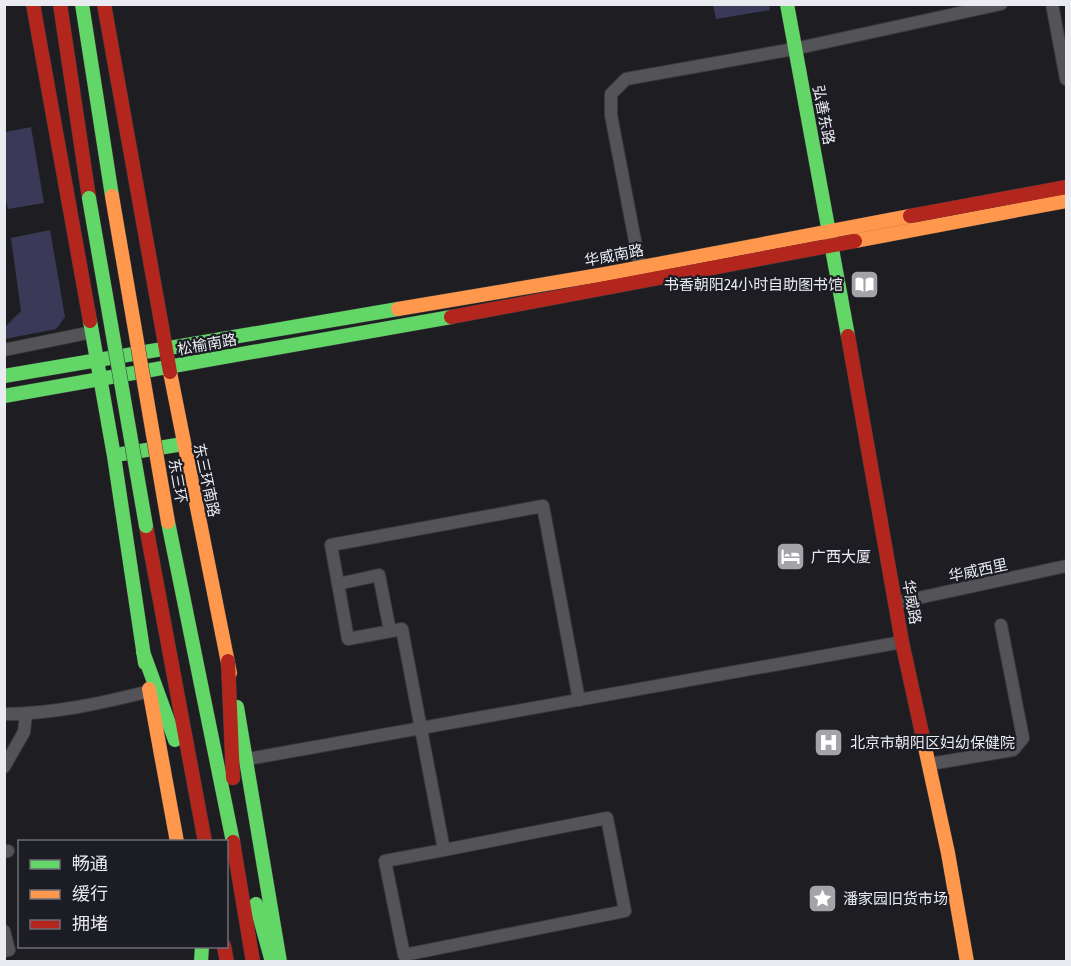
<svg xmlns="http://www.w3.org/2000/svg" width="1071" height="966" viewBox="0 0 1071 966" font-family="'Asap Condensed','Noto Sans SC',sans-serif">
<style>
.green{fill:#3a3a58}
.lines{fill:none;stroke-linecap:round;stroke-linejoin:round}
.street-casing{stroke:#39393c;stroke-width:14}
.fast-casing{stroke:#39393c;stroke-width:15}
.slow-casing{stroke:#39393c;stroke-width:15}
.jam-casing{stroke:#39393c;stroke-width:15}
.street{stroke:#545458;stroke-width:12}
.fast{stroke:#63d668;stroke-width:14}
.slow{stroke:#ff974d;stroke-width:14}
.jam{stroke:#b3261e;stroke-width:14}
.fast-bridge-casing{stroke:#39393c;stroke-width:15;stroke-linecap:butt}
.slow-bridge-casing{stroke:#39393c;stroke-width:15;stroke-linecap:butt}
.fast-bridge{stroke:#63d668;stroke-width:14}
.slow-bridge{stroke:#ff974d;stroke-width:14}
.labels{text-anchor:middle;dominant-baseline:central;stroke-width:4.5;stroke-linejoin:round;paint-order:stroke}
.street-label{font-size:15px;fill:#eaebf0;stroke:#1c1c24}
.poi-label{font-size:15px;fill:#eaebf0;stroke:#1c1c24;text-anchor:start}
</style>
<rect width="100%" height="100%" fill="#1e1e22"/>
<path class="green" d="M713,5H769L770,10L716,19Z
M31,127L44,203L8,209L4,191L5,132Z
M50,230L65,317L56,329L5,339V327L21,311L11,238Z"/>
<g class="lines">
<defs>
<path id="street" d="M1052,4L1066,79
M640,267L611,115V94L626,79L794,49L1001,4
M4,350L92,332
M338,584L379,575L390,631
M895,603L1066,566
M4,714C53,714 103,703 150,691
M248,759L902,642
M930,764L1013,750L1023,738L1001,625
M4,767L24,732L26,714
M444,850L385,861L404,955L625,911L607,818L444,850L402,629L348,639L331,545L543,506L579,700
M4,852L8,851
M4,931L9,950L4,951"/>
<path id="fast" d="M82,4L112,196
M787,4L848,336
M90,321L114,456L145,663
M4,376L398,309
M4,396L451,317
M122,454L183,444
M168,522L233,842
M143,652L175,740
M237,707L280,962
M256,904L272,962
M201,962L202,946"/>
<path id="slow" d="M855,241L1066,201
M398,309L605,274L910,216
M170,372L230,673
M149,689L177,842
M923,738L948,853L967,962"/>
<path id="jam" d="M33,4L90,321
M60,4L89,198
M104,4L170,372
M910,216L1066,187
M451,317L855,241
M848,336L902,642L923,738
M146,526L205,842
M228,661L233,778
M233,842L253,962
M224,946L227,962"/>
</defs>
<use href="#street" class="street-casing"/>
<use href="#fast" class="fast-casing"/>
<use href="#slow" class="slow-casing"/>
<use href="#jam" class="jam-casing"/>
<use href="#street" class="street"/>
<use href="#fast" class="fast"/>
<use href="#slow" class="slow"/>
<use href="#jam" class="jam"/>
<defs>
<path id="fast-bridge" d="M89,198L146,526"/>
<path id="slow-bridge" d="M112,196L168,522"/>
</defs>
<use href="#fast-bridge" class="fast-bridge-casing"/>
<use href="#slow-bridge" class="slow-bridge-casing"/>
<use href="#fast-bridge" class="fast-bridge"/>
<use href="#slow-bridge" class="slow-bridge"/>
</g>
<defs>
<symbol id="library-square" viewBox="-11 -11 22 22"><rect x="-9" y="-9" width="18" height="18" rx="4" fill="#a3a3a8" stroke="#1c1c24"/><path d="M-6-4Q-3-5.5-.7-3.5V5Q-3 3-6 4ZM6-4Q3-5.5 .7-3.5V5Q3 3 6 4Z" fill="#fff"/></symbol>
<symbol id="hotel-square" viewBox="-11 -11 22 22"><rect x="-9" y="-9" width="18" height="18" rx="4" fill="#a3a3a8" stroke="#1c1c24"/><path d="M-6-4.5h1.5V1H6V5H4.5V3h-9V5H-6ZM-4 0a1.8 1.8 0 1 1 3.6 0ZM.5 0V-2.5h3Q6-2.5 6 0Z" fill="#fff"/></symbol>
<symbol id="hospital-square" viewBox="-11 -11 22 22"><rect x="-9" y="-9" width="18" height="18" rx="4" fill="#a3a3a8" stroke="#1c1c24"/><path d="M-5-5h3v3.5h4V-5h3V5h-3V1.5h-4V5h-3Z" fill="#fff"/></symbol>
<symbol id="sight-square" viewBox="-11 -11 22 22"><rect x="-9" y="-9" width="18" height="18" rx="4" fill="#a3a3a8" stroke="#1c1c24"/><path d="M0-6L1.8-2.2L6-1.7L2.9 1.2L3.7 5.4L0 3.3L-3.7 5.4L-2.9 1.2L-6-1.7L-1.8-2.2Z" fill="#fff"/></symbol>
</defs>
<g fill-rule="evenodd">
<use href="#library-square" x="848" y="268" width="33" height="33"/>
<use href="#hotel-square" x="774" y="540" width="33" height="33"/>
<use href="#hospital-square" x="812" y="726" width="33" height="33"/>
<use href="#sight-square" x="806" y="882" width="33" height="33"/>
</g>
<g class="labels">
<g class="street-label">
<text transform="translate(824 115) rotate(79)">弘善东路</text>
<text transform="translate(614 255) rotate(-11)">华威南路</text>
<text transform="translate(207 344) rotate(-10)">松榆南路</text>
<text transform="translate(207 480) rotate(78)">东三环南路</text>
<text transform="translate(178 481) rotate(80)">东三环</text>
<text transform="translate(978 570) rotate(-12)">华威西里</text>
<text transform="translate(912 602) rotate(80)">华威路</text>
</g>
<g class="poi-label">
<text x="843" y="284" text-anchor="end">书香朝阳24小时自助图书馆</text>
<text x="811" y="556">广西大厦</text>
<text x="850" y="742">北京市朝阳区妇幼保健院</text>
<text x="843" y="898">潘家园旧货市场</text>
</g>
</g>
<rect width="1071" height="966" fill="none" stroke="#eaebf0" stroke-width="12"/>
<rect x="18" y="840" width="210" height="108" fill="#1c1c24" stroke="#6e6f76" stroke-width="1.5"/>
<rect x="30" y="860" width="30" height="9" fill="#63d668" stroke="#6e6f76" stroke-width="1.5"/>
<text x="72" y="870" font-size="18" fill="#eaebf0">畅通</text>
<rect x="30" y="890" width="30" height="9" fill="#ff974d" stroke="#6e6f76" stroke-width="1.5"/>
<text x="72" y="900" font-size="18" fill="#eaebf0">缓行</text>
<rect x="30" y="920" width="30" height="9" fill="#b3261e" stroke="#6e6f76" stroke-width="1.5"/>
<text x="72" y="930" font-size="18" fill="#eaebf0">拥堵</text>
</svg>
